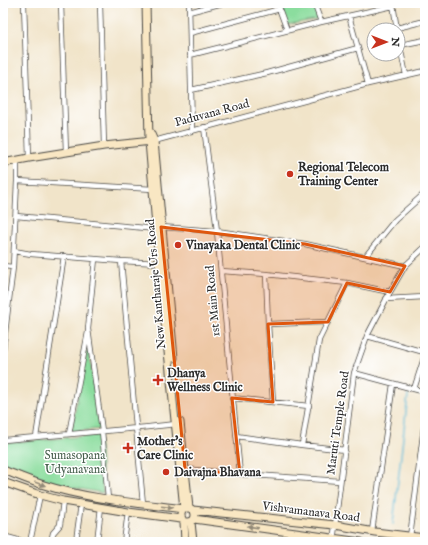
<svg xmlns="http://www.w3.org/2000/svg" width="428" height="545" viewBox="0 0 428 545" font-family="'IM FELL English',serif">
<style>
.green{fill:#8bdd9e;stroke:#5b8464}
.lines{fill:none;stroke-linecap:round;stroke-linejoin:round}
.stream{stroke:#55b6d3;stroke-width:1.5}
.street-casing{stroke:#494743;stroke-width:6}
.secondary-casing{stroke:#494743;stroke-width:9}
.street{stroke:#fff;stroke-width:4.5}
.secondary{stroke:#f9e7c3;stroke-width:7}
.oneway{fill:#928977}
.marked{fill:#df570e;fill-opacity:0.2;stroke:#df570e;stroke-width:3;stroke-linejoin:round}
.poi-dot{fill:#c8321e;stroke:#fff;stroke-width:1.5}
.labels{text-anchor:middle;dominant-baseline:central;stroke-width:3;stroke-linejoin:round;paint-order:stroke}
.street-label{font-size:12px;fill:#2b2b2b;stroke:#fff}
.poi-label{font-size:12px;font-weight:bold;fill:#2b2b2b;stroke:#fff;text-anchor:start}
.park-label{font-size:12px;fill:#48604e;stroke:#fff}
</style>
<rect width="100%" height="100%" fill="#fff"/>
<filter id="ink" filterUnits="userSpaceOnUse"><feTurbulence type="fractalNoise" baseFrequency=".025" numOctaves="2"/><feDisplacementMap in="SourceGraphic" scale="8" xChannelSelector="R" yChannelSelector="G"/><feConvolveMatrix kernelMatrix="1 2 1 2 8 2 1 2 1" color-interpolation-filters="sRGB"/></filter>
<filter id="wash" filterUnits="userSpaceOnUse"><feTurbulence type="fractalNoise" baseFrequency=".012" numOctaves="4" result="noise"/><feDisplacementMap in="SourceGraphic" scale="16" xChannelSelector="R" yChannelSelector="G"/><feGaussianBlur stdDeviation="0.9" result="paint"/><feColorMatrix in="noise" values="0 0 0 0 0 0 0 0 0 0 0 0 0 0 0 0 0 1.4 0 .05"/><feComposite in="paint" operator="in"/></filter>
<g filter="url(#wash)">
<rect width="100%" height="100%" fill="#f1e4c9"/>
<path class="green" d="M278,3H313L319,19L286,25Z
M88,343L100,429L71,432Z
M99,435L103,493L46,483L3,467V443Z"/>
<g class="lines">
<path class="stream" d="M393,524L408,395"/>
</g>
</g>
<g filter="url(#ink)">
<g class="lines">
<defs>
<path id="street" d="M24,3L29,158
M61,3L66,153
M100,3L104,146
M189,3L192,130
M277,3L287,30
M314,3L321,22
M393,4L397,30
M189,12L223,3
M349,16L368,84
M397,28L425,21
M190,33L280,9
M398,37L406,75
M400,45L425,40
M190,55L321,22L393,6
M191,90L267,73L358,48
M204,127L217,231L240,474
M154,141L368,84L425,71
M17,181L153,189
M16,216L156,229L161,227L217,231L305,244L405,266
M14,251L31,254L121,261L159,263
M365,257L395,220L425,193
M95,259L88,329L102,431L108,499
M121,261L143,504
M3,266L13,267
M221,271L266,274L347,283L390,292
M266,274L268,324L273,402
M386,299L425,297
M268,324L328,322
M367,336L424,352L425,354
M3,350L13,267L17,181V161
M354,373L425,392
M414,389L425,355
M232,398L309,406
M69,434L88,332
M236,436L302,445L345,450
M36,437L64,256
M3,440C61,434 118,431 176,424
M302,445L319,340L347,283
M185,469L240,474L340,481
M372,531L393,384
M3,536L25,542
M410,537L425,419
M30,542L40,495
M51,542L53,533L60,525L63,501
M75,542L76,541L81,504
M97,542L101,507
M124,542L128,512
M333,542L354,373L367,336L390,292L405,266L425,247"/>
<path id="secondary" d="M150,132L154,141L174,358
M3,163L29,158L104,146L152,141
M180,422L189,508
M3,470C17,475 30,481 44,485C88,499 137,503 184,509L159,263L149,141L146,3
M3,482L40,495L63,501L128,512L181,519
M181 515a7 7 0 1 1 14 0a7 7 0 1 1-14 0Z
M193,510L335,525L375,532L425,538
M194,519L361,542
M184,522L185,542
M191,522L193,542"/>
</defs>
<use href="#street" class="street-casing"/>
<use href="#secondary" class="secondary-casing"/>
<use href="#street" class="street"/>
<use href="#secondary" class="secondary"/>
</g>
<defs><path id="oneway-solid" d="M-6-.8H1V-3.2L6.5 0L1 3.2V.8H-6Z"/></defs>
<g class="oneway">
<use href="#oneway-solid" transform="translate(40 484) rotate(19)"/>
<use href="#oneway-solid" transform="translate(167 507) rotate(7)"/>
<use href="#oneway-solid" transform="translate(253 527) rotate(-172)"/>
</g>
</g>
<path class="marked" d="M161,227L305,244L405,266L390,292L347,283L328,322L268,324L273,402L232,398L240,474L185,469Z"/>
<g class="poi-dot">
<circle cx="290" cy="174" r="4"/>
<circle cx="178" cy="245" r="4"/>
<path d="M156 374h4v4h4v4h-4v4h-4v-4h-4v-4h4z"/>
<path d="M126 442h4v4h4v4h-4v4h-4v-4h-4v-4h4z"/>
<circle cx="166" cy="472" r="4"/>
</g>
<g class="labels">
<g class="street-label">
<text transform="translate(212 113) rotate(-15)">Paduvana Road</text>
<text transform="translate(156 284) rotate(-95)">New Kantharaje Urs Road</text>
<text transform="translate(213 301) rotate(-95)">1st Main Road</text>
<text transform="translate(338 423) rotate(-82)">Maruti Temple Road</text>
<text transform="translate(311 512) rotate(7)">Vishvamanava Road</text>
</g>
<g class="poi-label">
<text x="298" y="167">Regional Telecom<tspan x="298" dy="14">Training Center</tspan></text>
<text x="186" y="245">Vinayaka Dental Clinic</text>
<text x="167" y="373">Dhanya<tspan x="167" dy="14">Wellness Clinic</tspan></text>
<text x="137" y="441">Mother's<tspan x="137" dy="14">Care Clinic</tspan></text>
<text x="174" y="472">Daivajna Bhavana</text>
</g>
<g class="park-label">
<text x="75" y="455">Sumasopana<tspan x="75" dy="14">Udyanavana</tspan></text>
</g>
</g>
<rect width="428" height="545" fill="none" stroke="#fff" stroke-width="16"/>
<g transform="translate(386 42) rotate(90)"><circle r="19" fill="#ffffff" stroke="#aaaaaa"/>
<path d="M0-3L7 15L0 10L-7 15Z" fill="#c8321e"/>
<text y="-6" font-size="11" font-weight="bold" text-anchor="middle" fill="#2b2b2b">N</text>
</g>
</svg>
